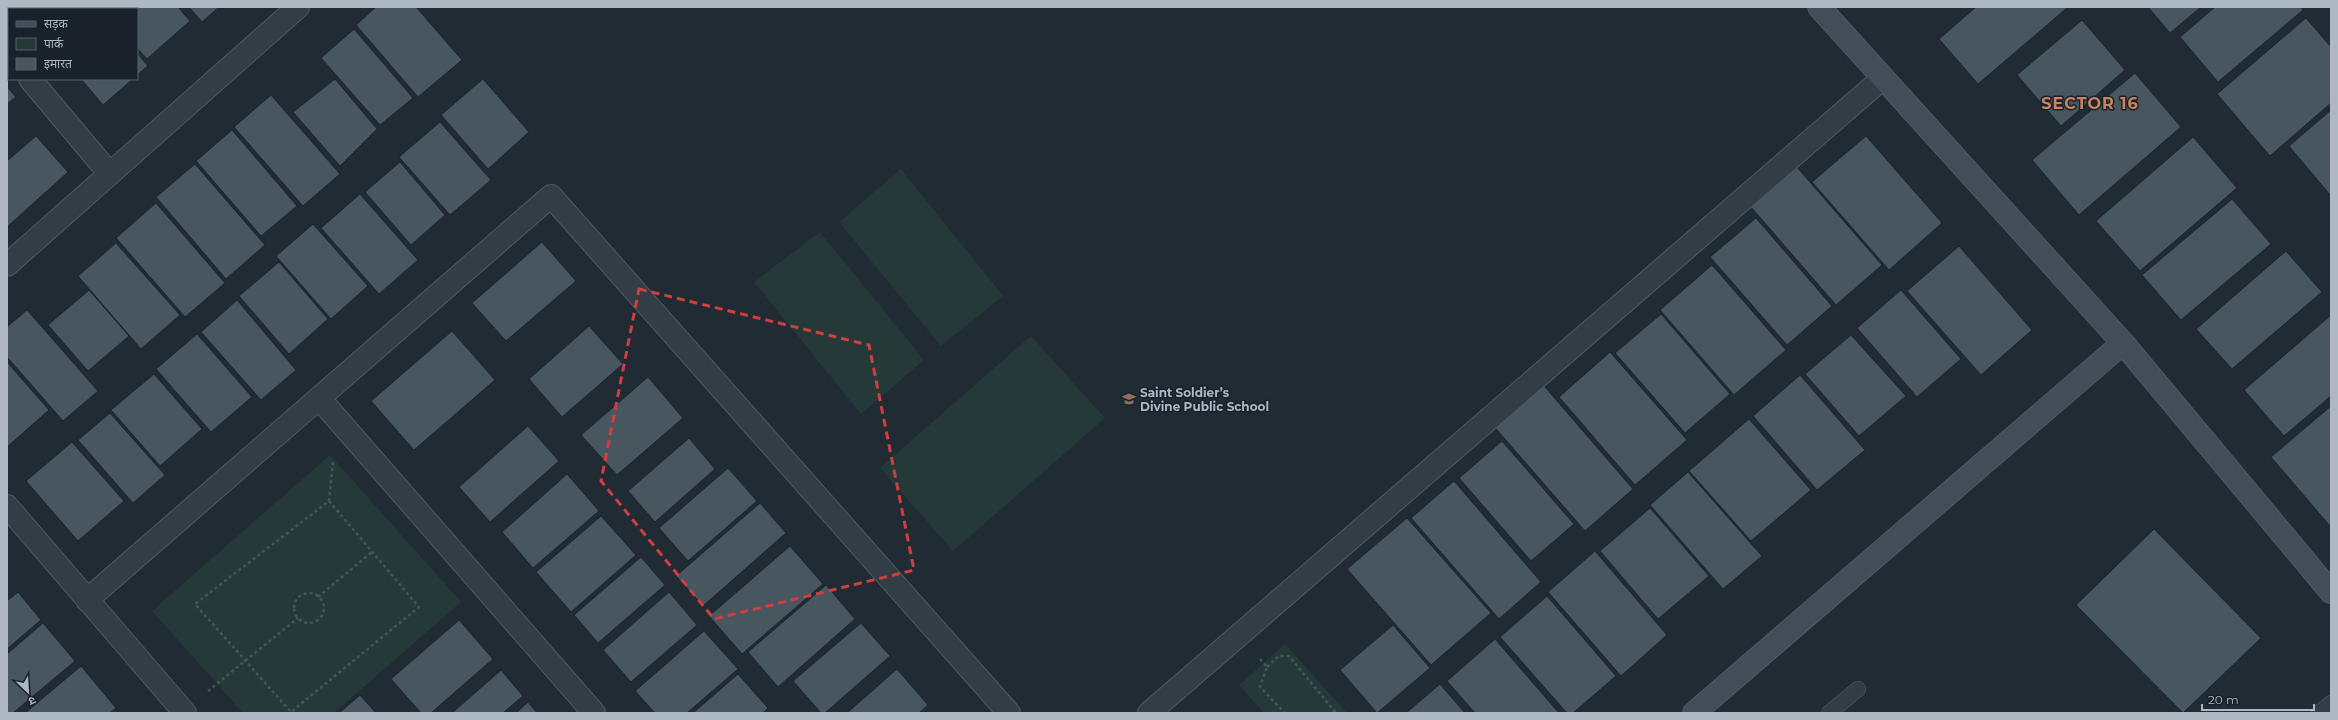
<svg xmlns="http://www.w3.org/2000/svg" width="2338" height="720" viewBox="0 0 2338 720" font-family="Montserrat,'Noto Sans Devanagari',sans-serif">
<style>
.green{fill:#253a38}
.building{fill:#485660;stroke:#1b242c}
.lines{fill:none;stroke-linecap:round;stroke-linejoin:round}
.lane-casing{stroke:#515b63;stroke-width:16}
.street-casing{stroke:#515b63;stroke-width:24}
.secondary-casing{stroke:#515b63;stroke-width:24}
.path{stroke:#445656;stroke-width:2.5;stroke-dasharray:3 3;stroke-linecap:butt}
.lane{stroke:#333d45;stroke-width:15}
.street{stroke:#333d45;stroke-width:22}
.secondary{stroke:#424d58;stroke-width:22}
.marked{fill:none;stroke:#d03e3f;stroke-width:3;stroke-dasharray:8 5;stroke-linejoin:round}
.labels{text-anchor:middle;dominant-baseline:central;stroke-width:3;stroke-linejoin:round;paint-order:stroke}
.poi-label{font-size:12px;font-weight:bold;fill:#adb8c2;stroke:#19222a;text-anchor:start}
.district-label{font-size:16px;font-weight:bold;letter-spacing:1px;fill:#cc825f;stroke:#19222a}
</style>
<rect width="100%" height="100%" fill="#202b34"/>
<path class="green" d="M901,169L1003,296L941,346L839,222Z
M820,232L924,360L861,414L754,282Z
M1031,336L1105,418L953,551L880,468Z
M330,455L461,602L334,713H243L152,611Z
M1285,644L1347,713H1264L1239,685Z"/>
<path class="building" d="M19,7H53L51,9H21Z
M101,7H178L190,21L147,59L137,48V9H103Z
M189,7H219L202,22Z
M376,7H416L462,60L418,97L356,25Z
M1976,7H2066L2067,8L1978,84L1939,39Z
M2148,7H2201L2170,33Z
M2215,7H2301L2303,10L2218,82L2180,37Z
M2306,18L2331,47V103L2270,156L2217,94Z
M2082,20L2125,70L2061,126L2017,75Z
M354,29L413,98L380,125L321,58Z
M137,53L148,66L137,75Z
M2135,73L2181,127L2079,215L2032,160Z
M81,79H133L103,105Z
M335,79L377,129L340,166L293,112Z
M483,79L529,132L488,169L441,115Z
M7,87L16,97L7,104Z
M271,95L340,174L303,206L234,127Z
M2331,110V196L2289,146Z
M440,122L491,180L450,215L399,157Z
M232,130L297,206L261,236L196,161Z
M36,136L68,172L7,227V161Z
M1866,136L1942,223L1889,270L1812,182Z
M2193,137L2237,188L2140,271L2096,221Z
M400,162L445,215L411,245L365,192Z
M195,164L265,245L226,279L156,197Z
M1796,166L1882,265L1836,305L1750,206Z
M360,194L418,260L379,294L321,228Z
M2232,199L2271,244L2181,320L2142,275Z
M156,203L225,283L185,317L116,238Z
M1756,218L1832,306L1787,345L1710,257Z
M313,224L368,286L331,319L276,256Z
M542,242L576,281L506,341L472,303Z
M116,243L180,315L141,349L78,276Z
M1959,246L2032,330L1981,375L1907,291Z
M2286,251L2322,292L2232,369L2196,329Z
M279,262L328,319L289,354L239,296Z
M1712,265L1786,350L1734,395L1660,310Z
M89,290L129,336L88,371L48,325Z
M1901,290L1961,359L1917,397L1857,328Z
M237,300L296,370L261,400L201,332Z
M27,310L98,391L63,421L7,357V327Z
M1661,314L1730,394L1685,433L1615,353Z
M2331,315V396L2284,436L2244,390Z
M589,326L623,364L562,417L529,379Z
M452,331L495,380L414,450L371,401Z
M197,334L252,397L211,432L156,369Z
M1851,335L1906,396L1859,436L1805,374Z
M1610,352L1687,440L1635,485L1559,397Z
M7,362L49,410L7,447Z
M154,374L202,429L160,466L111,410Z
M1800,375L1865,450L1817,490L1753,416Z
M648,377L683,418L617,475L581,435Z
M1539,380L1633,489L1585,531L1490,422Z
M2331,406V525L2330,526L2271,457Z
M110,413L165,475L133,503L78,440Z
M1749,419L1811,490L1751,541L1689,471Z
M528,426L559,461L490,522L459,487Z
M689,438L715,469L655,522L628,491Z
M1502,441L1574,524L1531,561L1459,478Z
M72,442L124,501L78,541L26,481Z
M728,468L757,501L688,561L659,528Z
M1688,472L1762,556L1723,589L1650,505Z
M567,474L599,511L533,568L502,532Z
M1454,481L1541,582L1499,619L1411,518Z
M760,503L786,533L703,606L676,576Z
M1650,508L1709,576L1658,619L1600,551Z
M601,516L636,555L571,612L536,572Z
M1407,518L1491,613L1431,665L1347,569Z
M2154,529L2261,638L2183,713L2076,605Z
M790,546L823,584L742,654L709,616Z
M1595,551L1667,635L1621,676L1548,592Z
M641,557L665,585L598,643L574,615Z
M826,585L855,619L778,687L748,652Z
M18,592L41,620L7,649V601Z
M669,592L697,625L631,682L603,650Z
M1547,596L1616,676L1573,713H1567L1500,637Z
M459,620L493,659L431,713H421L391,679Z
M43,623L75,661L13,713H7V654Z
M861,623L890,656L825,713H821L793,681Z
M1393,625L1430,668L1377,713L1340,670Z
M704,631L738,669L687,713H655L635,691Z
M1495,639L1559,713H1475L1447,681Z
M81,666L116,708L110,713H25Z
M897,669L928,705L919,713H847Z
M501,670L523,696L503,713H452Z
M738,674L768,708L763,713H693Z
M1440,684L1465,713H1406Z
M360,695L376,713H339Z
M528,702L537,713H516Z"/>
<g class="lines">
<defs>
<path id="lane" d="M1829,713L1858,689
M2319,713L2331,703"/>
<path id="street" d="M7,52L9,54
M30,79L109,173
M7,265L298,7
M319,398L594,713
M7,506L185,713
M87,600L551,196L1009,713
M1149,713L1883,78"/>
<path id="secondary" d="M1819,7L2123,343L2331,592
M1694,713L2123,343"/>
</defs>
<use href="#lane" class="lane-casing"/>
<use href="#street" class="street-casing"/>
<use href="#secondary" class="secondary-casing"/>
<path class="path" d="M329,501L419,607L291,712L195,604Z
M329,501L333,462
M294 608a15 15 0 1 1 30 0a15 15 0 1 1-30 0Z
M318,597L372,552
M1260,659L1267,667L1260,687L1285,713
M1267,667L1279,656H1289L1336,713
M208,691L298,618"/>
<use href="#lane" class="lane"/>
<use href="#street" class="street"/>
<use href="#secondary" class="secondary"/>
</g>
<path class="marked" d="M639,289L869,345L914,570L714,619L601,481Z"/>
<defs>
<symbol id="school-bare" viewBox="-9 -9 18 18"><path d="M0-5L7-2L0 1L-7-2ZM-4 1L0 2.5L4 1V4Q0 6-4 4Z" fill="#8d6e63" stroke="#19222a" stroke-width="2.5" paint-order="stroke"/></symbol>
</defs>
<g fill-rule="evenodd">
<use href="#school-bare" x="1119" y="389" width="20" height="20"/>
</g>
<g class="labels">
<g class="poi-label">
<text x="1140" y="392">Saint Soldier’s<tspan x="1140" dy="14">Divine Public School</tspan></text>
</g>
<g class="district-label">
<text x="2090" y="103">SECTOR 16</text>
</g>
</g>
<rect width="2338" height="720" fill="none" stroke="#adb8c2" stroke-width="16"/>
<rect x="8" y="8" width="130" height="72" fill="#19222a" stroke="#545e67"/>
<rect x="16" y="21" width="20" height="6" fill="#424d58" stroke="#545e67"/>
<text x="44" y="28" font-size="12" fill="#adb8c2">सड़क</text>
<rect x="16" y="38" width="20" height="12" fill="#253a38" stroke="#545e67"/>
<text x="44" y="48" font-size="12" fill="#adb8c2">पार्क</text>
<rect x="16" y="58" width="20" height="12" fill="#485660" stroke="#545e67"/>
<text x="44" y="68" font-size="12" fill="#adb8c2">इमारत</text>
<g transform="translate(28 692) rotate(155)" stroke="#19222a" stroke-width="3" paint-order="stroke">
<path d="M0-3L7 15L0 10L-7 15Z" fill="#adb8c2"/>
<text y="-6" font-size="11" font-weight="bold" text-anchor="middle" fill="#adb8c2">उ</text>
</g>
<path d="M2202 704v6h112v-6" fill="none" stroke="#adb8c2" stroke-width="2"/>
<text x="2208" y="704" font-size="12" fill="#adb8c2" stroke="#19222a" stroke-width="3" paint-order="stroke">20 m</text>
</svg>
